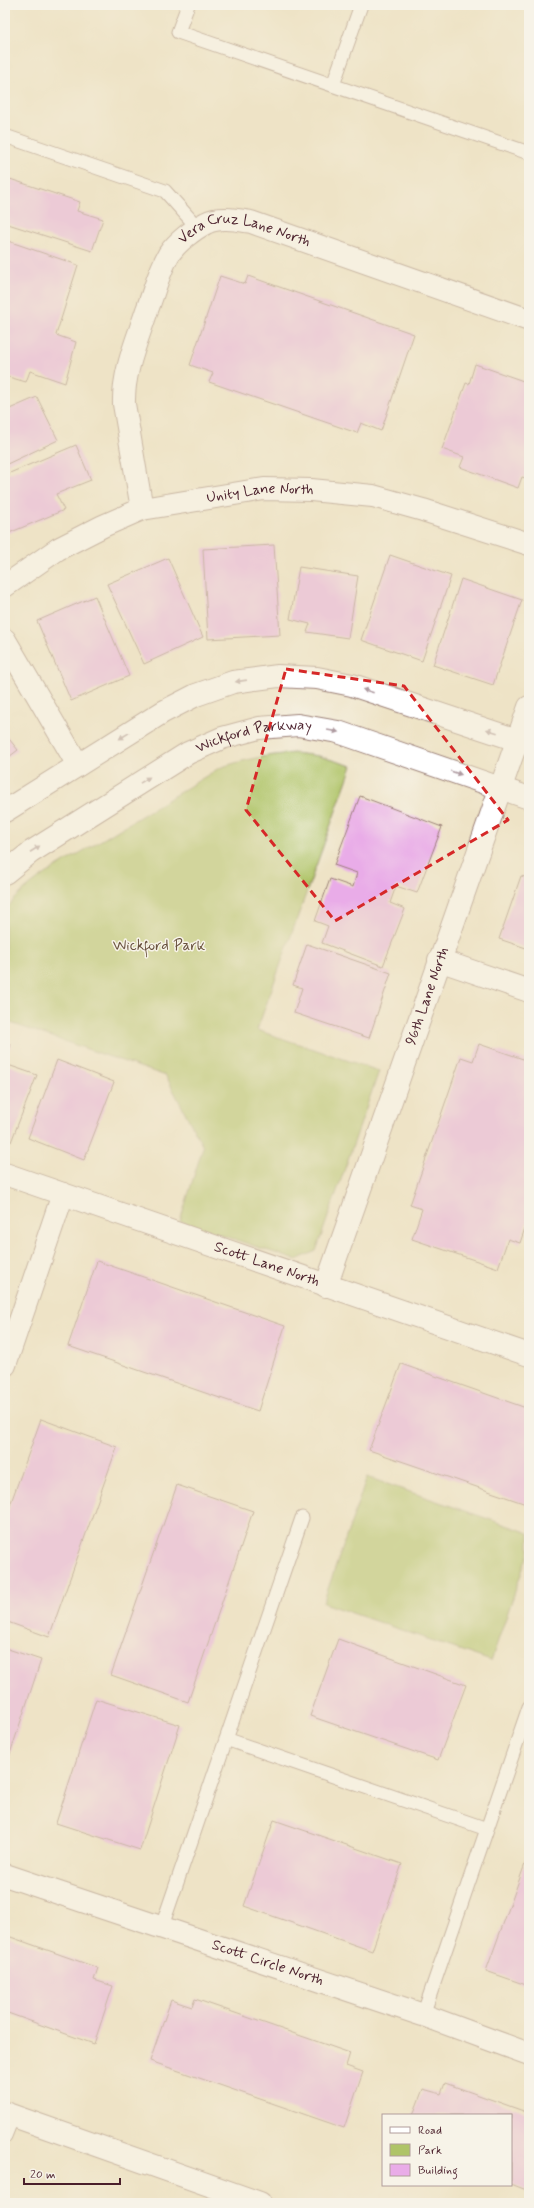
<svg xmlns="http://www.w3.org/2000/svg" width="534" height="2208" viewBox="0 0 534 2208" font-family="Mynerve,sans-serif">
<style>
.green{fill:#afc468;stroke:#7c724a}
.building{fill:#e9ace8}
.lines{fill:none;stroke-linecap:round;stroke-linejoin:round}
.service-casing{stroke:#9c8178;stroke-width:15}
.minor-casing{stroke:#9c8178;stroke-width:24}
.tertiary-casing{stroke:#9c8178;stroke-width:24}
.service{stroke:#fff;stroke-width:13}
.minor{stroke:#fff;stroke-width:22}
.tertiary{stroke:#fff;stroke-width:22}
.oneway{fill:#ae9aa0}
.marked{fill:none;stroke:#d62828;stroke-width:3;stroke-dasharray:8 5;stroke-linejoin:round}
.labels{text-anchor:middle;dominant-baseline:central;stroke-width:3;stroke-linejoin:round;paint-order:stroke}
.street-label{font-size:15px;fill:#4a1f2b;stroke:#f7f3e8}
.park-label{font-size:15px;fill:#68513d;stroke:#f7f3e8}
</style>
<rect width="100%" height="100%" fill="#f7f3e8"/>
<filter id="ink" filterUnits="userSpaceOnUse"><feTurbulence type="fractalNoise" baseFrequency=".025" numOctaves="2"/><feDisplacementMap in="SourceGraphic" scale="8" xChannelSelector="R" yChannelSelector="G"/><feConvolveMatrix kernelMatrix="1 2 1 2 8 2 1 2 1" color-interpolation-filters="sRGB"/></filter>
<filter id="wash" filterUnits="userSpaceOnUse"><feTurbulence type="fractalNoise" baseFrequency=".012" numOctaves="4" result="noise"/><feDisplacementMap in="SourceGraphic" scale="16" xChannelSelector="R" yChannelSelector="G"/><feGaussianBlur stdDeviation="0.9" result="paint"/><feColorMatrix in="noise" values="0 0 0 0 0 0 0 0 0 0 0 0 0 0 0 0 0 1.4 0 .05"/><feComposite in="paint" operator="in"/></filter>
<g filter="url(#wash)">
<rect width="100%" height="100%" fill="#eee3c6"/>
<path class="green" d="M294,753L319,756L352,766L257,1030L379,1071L316,1251L296,1260L180,1221L203,1147L166,1076L5,1021V911C25,882 69,860 100,841C140,817 180,792 219,768C245,759 268,755 294,753Z
M367,1477L529,1533V1551L491,1661L323,1603Z"/>
<g id="blocks">
<path class="building" d="M10,179L80,202L77,211L103,219L92,251L5,223V194Z
M5,240L78,265L56,335L76,342L65,383L30,371L26,382L5,376Z
M220,276L245,284L248,276L414,334L381,431L361,423L357,433L209,382L213,373L190,365Z
M475,364L529,383V479L522,477L518,488L460,467L464,457L442,449L466,383L469,384Z
M37,397L58,440L5,465V411Z
M76,445L91,480L56,494L64,510L9,533L5,529V475Z
M274,545L280,635L208,639L203,549Z
M390,555L451,576L422,661L361,640Z
M168,558L203,637L144,664L107,584Z
M299,567L358,576L348,638L307,632L310,624L290,619Z
M461,579L522,600L493,685L433,665Z
M95,596L129,676L71,701L37,621Z
M5,734L18,750L5,760Z
M360,796L442,827L417,893L396,886L390,903L405,909L383,966L322,943L328,926L315,921L330,879L353,887L357,873L334,865Z
M521,876L529,878V949L499,939Z
M307,944L391,973L369,1038L294,1013L302,988L293,985Z
M5,1042L11,1044L5,1061Z
M479,1044L529,1061V1216L520,1243L508,1239L498,1268L412,1239L422,1209L410,1205L461,1057L473,1061Z
M57,1060L114,1082L84,1160L28,1138Z
M5,1064L37,1075L11,1142L5,1139Z
M97,1261L285,1326L258,1411L68,1346Z
M401,1364L529,1409V1505L369,1450Z
M41,1419L117,1447L49,1637L5,1621V1519Z
M177,1485L253,1511L188,1702L111,1675Z
M338,1639L466,1685L438,1760L310,1716Z
M5,1648L41,1660L5,1769Z
M96,1699L180,1725L140,1850L56,1823Z
M274,1820L402,1864L372,1951L244,1906Z
M529,1853V1986L486,1971Z
M5,1935L98,1968L94,1980L113,1986L94,2044L5,2012Z
M195,1999L350,2053L346,2066L363,2072L344,2128L150,2061L171,2000L192,2007Z
M445,2083L529,2113V2191L511,2184V2115H413L423,2089L441,2094Z"/>
</g>
</g>
<g filter="url(#ink)">
<use href="#blocks" fill-opacity="0" stroke="#9c8178" stroke-width="1"/>
<g class="lines">
<defs>
<path id="service" d="M188,5L178,32L529,153
M333,85L361,5
M5,136L165,191L198,228
M226,1739L487,1829
M161,1929L302,1518
M423,2015L529,1707
M5,2136L13,2116"/>
<g id="minor">
<path id="s1" d="M142,509L124,404C123,371 137,341 147,310C154,292 159,271 169,254C177,242 194,229 206,223C219,216 238,220 251,222L529,320"/>
<path id="s2" d="M5,586L58,549L103,526L142,509L264,489L311,490L373,496L423,510L529,544"/>
<path d="M5,640L78,765"/>
<path d="M5,811L163,712L196,695L233,682L278,676L317,678L352,685L529,744"/>
<path id="s3" d="M5,873L31,852L188,753L222,738L259,728L298,725L338,732L529,798"/>
<path d="M439,960L529,991"/>
<path id="s4" d="M5,1174L529,1355"/>
<path id="s5" d="M326,1286L529,707"/>
<path d="M5,1365L63,1194"/>
<path id="s6" d="M5,1875L423,2015L529,2054"/>
</g>
<path id="tertiary" d="M5,2113L260,2203"/>
</defs>
<use href="#service" class="service-casing"/>
<use href="#minor" class="minor-casing"/>
<use href="#tertiary" class="tertiary-casing"/>
<use href="#service" class="service"/>
<use href="#minor" class="minor"/>
<use href="#tertiary" class="tertiary"/>
</g>
<defs><path id="oneway-solid" d="M-6-.8H1V-3.2L6.5 0L1 3.2V.8H-6Z"/></defs>
<g class="oneway">
<use href="#oneway-solid" transform="translate(241 681) rotate(172)"/>
<use href="#oneway-solid" transform="translate(368 691) rotate(-162)"/>
<use href="#oneway-solid" transform="translate(333 731) rotate(10)"/>
<use href="#oneway-solid" transform="translate(492 731) rotate(-162)"/>
<use href="#oneway-solid" transform="translate(124 736) rotate(148)"/>
<use href="#oneway-solid" transform="translate(456 773) rotate(19)"/>
<use href="#oneway-solid" transform="translate(145 780) rotate(-32)"/>
<use href="#oneway-solid" transform="translate(35 849) rotate(-33)"/>
</g>
</g>
<path d="M0 0H534V2208H0ZM286,669L404,686L508,820L335,921L246,810Z" fill="#eee3c6" fill-opacity=".55" fill-rule="evenodd"/>
<path class="marked" d="M286,669L404,686L508,820L335,921L246,810Z"/>
<g class="labels">
<g class="street-label">
<text stroke="none"><textPath href="#s1" startOffset="351">Vera Cruz Lane North</textPath></text>
<text stroke="none"><textPath href="#s2" startOffset="277">Unity Lane North</textPath></text>
<text stroke="none"><textPath href="#s3" startOffset="288">Wickford Parkway</textPath></text>
<text stroke="none"><textPath href="#s5" startOffset="307">96th Lane North</textPath></text>
<text stroke="none"><textPath href="#s4" startOffset="277">Scott Lane North</textPath></text>
<text stroke="none"><textPath href="#s6" startOffset="277">Scott Circle North</textPath></text>
</g>
<g class="park-label">
<text x="159" y="946">Wickford Park</text>
</g>
</g>
<rect width="534" height="2208" fill="none" stroke="#f7f3e8" stroke-width="20"/>
<rect x="382" y="2114" width="130" height="72" fill="#f7f3e8" stroke="#b29e9c"/>
<rect x="390" y="2127" width="20" height="6" fill="#ffffff" stroke="#b29e9c"/>
<text x="418" y="2134" font-size="12" fill="#4a1f2b">Road</text>
<rect x="390" y="2144" width="20" height="12" fill="#afc468" stroke="#b29e9c"/>
<text x="418" y="2154" font-size="12" fill="#4a1f2b">Park</text>
<rect x="390" y="2164" width="20" height="12" fill="#e9ace8" stroke="#b29e9c"/>
<text x="418" y="2174" font-size="12" fill="#4a1f2b">Building</text>
<path d="M24 2178v6h96v-6" fill="none" stroke="#4a1f2b" stroke-width="2"/>
<text x="30" y="2178" font-size="12" fill="#4a1f2b" stroke="#f7f3e8" stroke-width="3" paint-order="stroke">20 m</text>
</svg>
